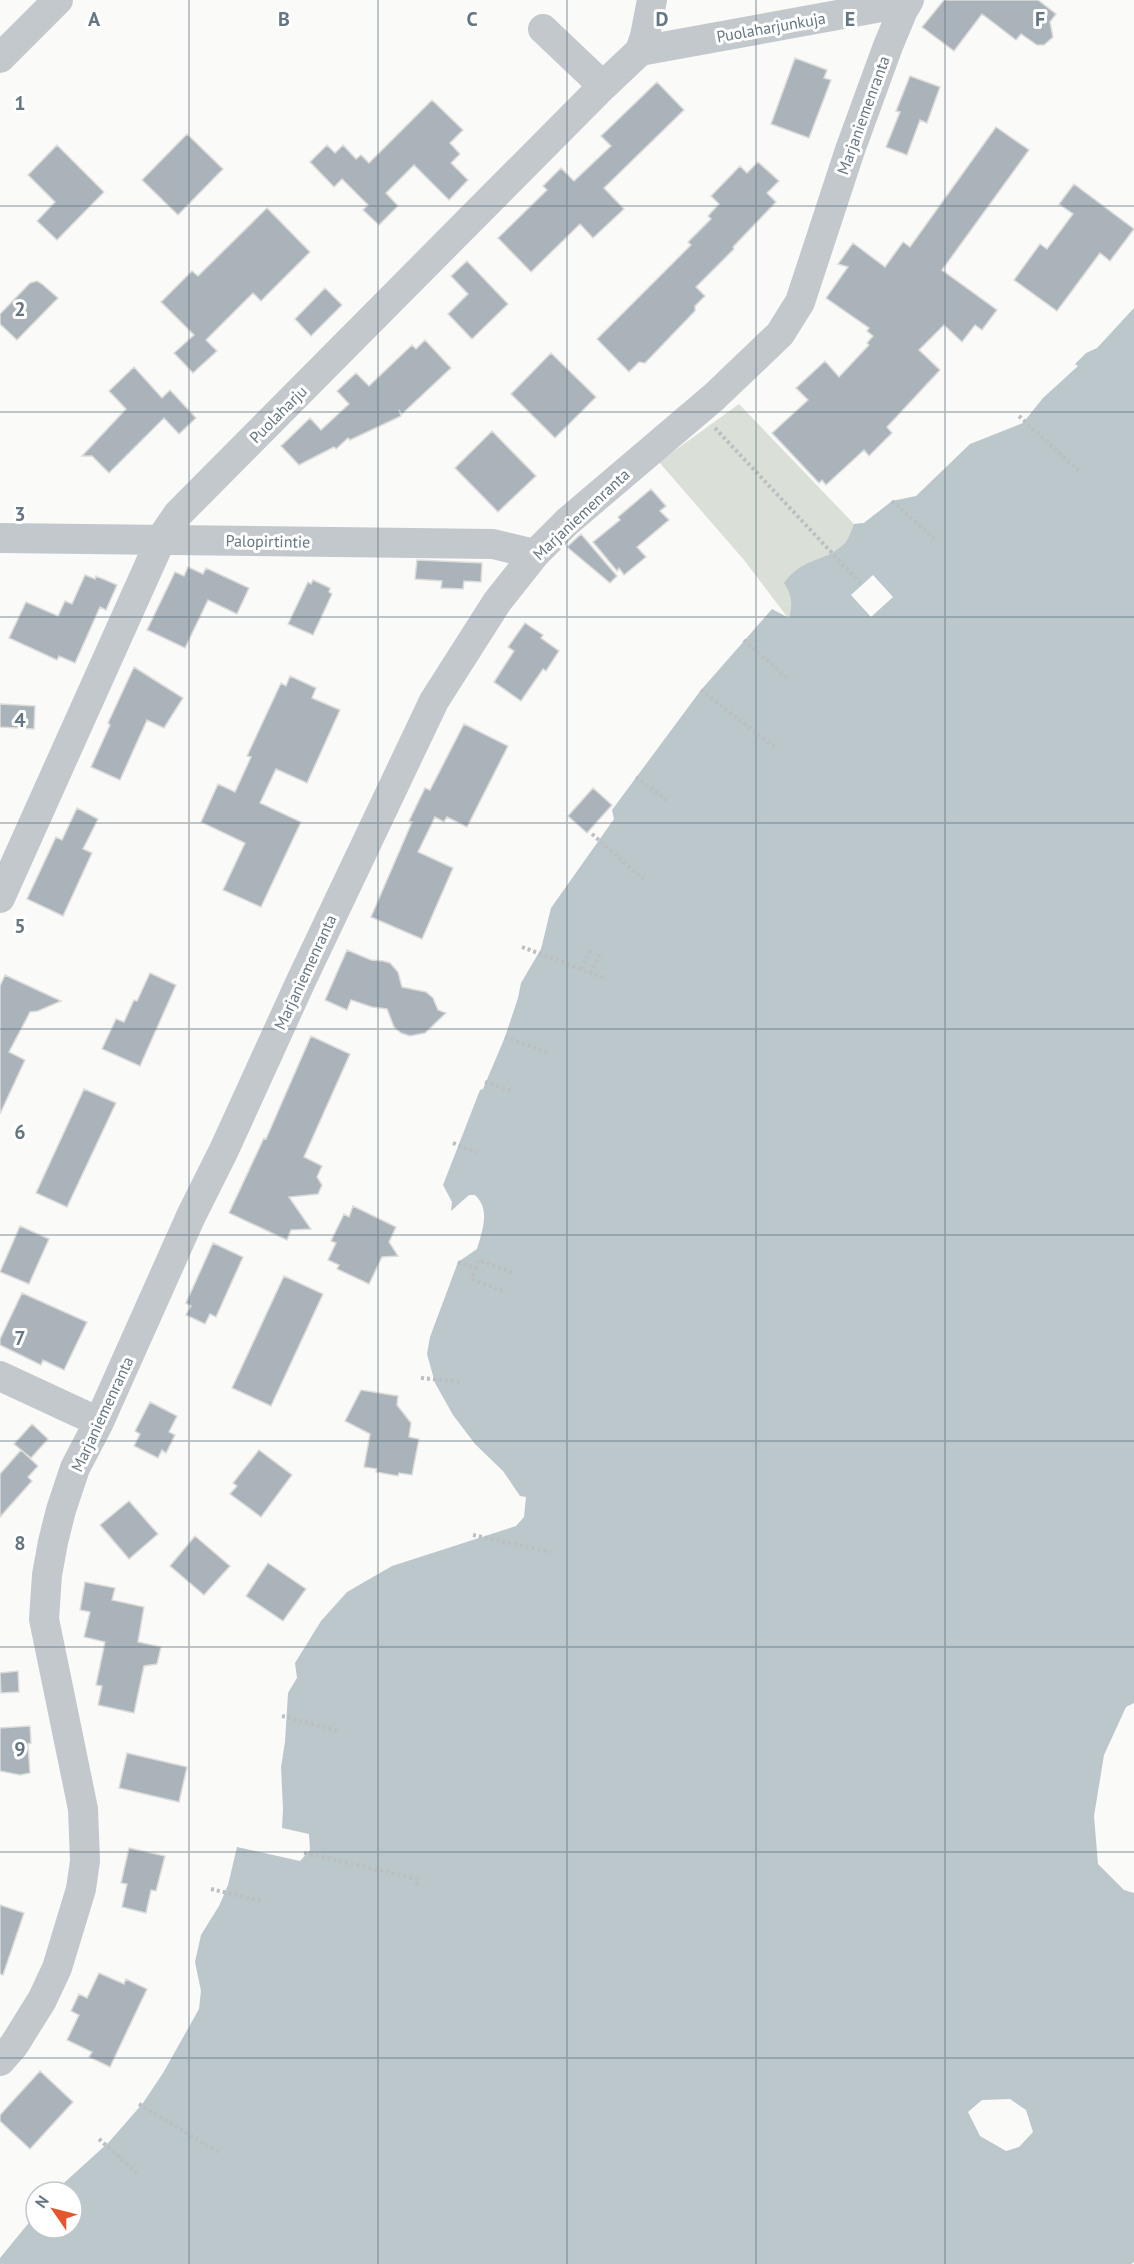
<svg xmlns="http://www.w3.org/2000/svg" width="1134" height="2264" viewBox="0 0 1134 2264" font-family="'PT Sans',sans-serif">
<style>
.green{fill:#dadfd7}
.water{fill:#bbc7cb;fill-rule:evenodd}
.pier{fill:#fafaf8}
.building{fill:#aab3b9;stroke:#dcdcda;stroke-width:1.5}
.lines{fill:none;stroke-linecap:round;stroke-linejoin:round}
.path{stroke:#bbbfc2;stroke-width:4;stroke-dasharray:3 3;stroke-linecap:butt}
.minor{stroke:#c3c8cc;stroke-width:30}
.grid{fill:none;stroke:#657683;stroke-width:1.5;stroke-opacity:0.55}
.labels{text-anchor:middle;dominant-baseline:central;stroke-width:6;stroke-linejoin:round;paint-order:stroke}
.street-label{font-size:16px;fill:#657683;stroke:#fff}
.grid-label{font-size:20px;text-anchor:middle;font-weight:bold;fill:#657683;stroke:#fff;stroke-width:6;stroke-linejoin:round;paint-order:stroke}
</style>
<rect width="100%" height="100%" fill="#fafaf8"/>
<path class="green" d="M739,404L854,524L864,523L876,513L788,618L744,560L659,462Z"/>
<path class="water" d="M1134,308V1703L1126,1707L1104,1755L1094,1816L1098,1864L1124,1890L1134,1893V2262L1131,2264H0V2258L36,2214V2228H72V2192H54L109,2142L143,2103L163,2073L199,2009L201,1991L195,1962L201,1935L219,1906L228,1885L237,1847L300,1861L310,1850L309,1834L282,1828L283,1809L281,1767L285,1742L288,1693L297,1678L295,1663L321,1621L347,1592L392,1566L516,1526L524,1517L526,1497L520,1496L503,1471L475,1444L453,1415L435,1383L427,1354L430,1337L458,1262L477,1249C482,1231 491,1210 475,1195H469L451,1211L452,1202L443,1185L480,1090L483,1089L505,1037L518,998L521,983L541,949L551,908L614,819L612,810L701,690L772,609L789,618C793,604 792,596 784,583C804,556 824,563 843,545C849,540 851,531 854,524L864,523L892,501L916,496L970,444L1023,423L1043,398L1078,366L1075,364L1086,353L1097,348ZM1010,2099L1026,2110L1033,2132L1019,2147L1006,2151L980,2136L968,2112L982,2100Z"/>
<path class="pier" d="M873,575L893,597L871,617L851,595Z"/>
<path class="building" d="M944,0H1038L1056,14L1050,22L1053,37L1044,45H1037L1021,34L1016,40L982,14L954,51L922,27Z
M795,58L827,70L824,78L831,80L809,138L771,124Z
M910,76L940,87L927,123L920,120L907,155L886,147L900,112L896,111Z
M657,82L684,110L604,188L624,209L593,238L580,224L531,272L498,238L547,190L543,186L561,168L574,181L611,146L601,136Z
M432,100L463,130L450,143L460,154L451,163L468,180L449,200L414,165L386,193L398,206L379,225L363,210L368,205L342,179L334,187L310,162L327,145L335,153L343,145L356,159L361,155L369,163Z
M996,127L1029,150L942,270L997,310L982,330L975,325L962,342L944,325L919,350L940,370L887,427L892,433L869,456L864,450L826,485L822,480L819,483L772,433L808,400L796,388L825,361L839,377L869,345L867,343L873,336L867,331L869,328L826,298L848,267L838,264L853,243L885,267L903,242L910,247Z
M187,134L223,169L178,215L142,180Z
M57,145L104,192L57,240L37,221L55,202L28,175Z
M758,162L779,181L767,193L776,202L733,247L734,249L696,287L705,296L695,306V311L645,363L639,362L629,372L597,339L691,245L688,242L711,219L708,216L719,204L711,196L740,166L747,173Z
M1074,184L1134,229L1110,261L1100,253L1057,311L1014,280L1040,244L1047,249L1073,214L1059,204Z
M267,208L310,252L261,301L253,293L206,340L217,351L193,373L174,353L194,335L161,302L192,271L198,276Z
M467,261L508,304L472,339L448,314L468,294L451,276Z
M37,281L42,284L58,298L17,340L0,324V314L30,283Z
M325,288L342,305L311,336L295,319Z
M425,340L451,368L402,414L399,410L401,416L350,440L348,438L336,449L334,447L299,465L281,446L310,418L321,430L349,404L337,391L356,373L369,386L412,345L416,349Z
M551,353L596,397L555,438L511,394Z
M134,367L162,398L170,390L196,418L179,434L164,418L109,473L92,456H82L126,409L109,391Z
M492,431L536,476L498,512L455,468Z
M651,489L666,506L660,511L669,520L637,547L646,557L624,575L619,568L617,571L593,542L620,520L618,517Z
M581,534L617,576L610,583L567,547Z
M417,560L482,563L481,582L464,581L463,589L441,588L442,581L415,579Z
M188,567L203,574L206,568L249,588L237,614L208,600L185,648L147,630L175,572L184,576Z
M85,575L95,579L96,576L117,585L106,610L100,607L75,663L59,656L57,660L9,638L26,602L58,616L65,601L72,604Z
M313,580L330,588L329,592L332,594L313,635L288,624L308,582L311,584Z
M525,623L543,635L541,638L559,651L546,671L543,669L521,701L494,682L514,651L508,647Z
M134,667L183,698L164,728L147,720L120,780L91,767L110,725L108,723Z
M290,676L316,688L312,698L340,710L307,783L276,769L260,803L301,822L261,907L223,890L245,843L201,822L218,784L235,792L251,757L247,756L281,683L286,686Z
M0,704L35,706L34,729L0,727Z
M464,724L508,746L467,827L447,817L444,822L435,817L418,852L453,868L422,939L371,917L412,822L409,821L425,788L430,790Z
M593,788L612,805L587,833L568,816Z
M77,808L98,819L83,849L92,853L63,916L27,899L56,837L62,840Z
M347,950L371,960L383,961L390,963L398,972L402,987L426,992L433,998L438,1010L446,1013L425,1033L410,1036L401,1033L394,1027L387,1009L372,1007L351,1000L347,1010L325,1000Z
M150,973L176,985L140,1066L102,1049L116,1019L124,1022L134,1000L137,1001Z
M5,975L61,1001L38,1011L30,1012L9,1052L25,1060L0,1114V986Z
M311,1036L350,1054L304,1157L322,1166L317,1177L322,1185L318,1194L289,1197L311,1229L291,1230L287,1240L229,1213L264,1138L266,1139Z
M84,1089L116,1103L67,1207L36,1193Z
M353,1206L396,1227L389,1242L398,1256L382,1257L369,1284L337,1269L339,1265L328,1260L336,1243L331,1241L344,1214L349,1217Z
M20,1226L49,1239L29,1284L0,1272Z
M213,1243L243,1257L216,1317L210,1314L205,1324L186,1315L191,1306L186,1303Z
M284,1276L323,1294L271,1406L232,1388Z
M22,1293L87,1322L64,1370L43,1360L41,1365L0,1345V1339Z
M361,1390L398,1396L397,1405L411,1423L409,1437L419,1439L412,1475L399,1473L398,1476L376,1472L377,1469L364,1467L370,1434L345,1421Z
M150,1402L177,1416L169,1432L175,1435L166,1453L162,1450L158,1458L134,1446L140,1434L135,1431Z
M32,1424L48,1439L31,1458L14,1444Z
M21,1450L38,1466L28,1477L32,1481L0,1517V1474Z
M259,1450L292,1475L261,1517L230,1494L237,1486L233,1483Z
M129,1501L158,1534L129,1559L100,1525Z
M195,1536L230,1566L204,1595L170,1566Z
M268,1563L306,1589L283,1621L246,1596Z
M85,1582L115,1588L112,1600L144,1607L138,1642L161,1647L157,1664L144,1666L134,1713L98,1705L102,1686L96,1685L105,1642L84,1637L90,1612L80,1610Z
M18,1671L19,1692L1,1693L0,1673Z
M30,1726L31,1743L28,1744L30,1773L20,1775L0,1771V1728Z
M127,1753L187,1767L179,1802L119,1788Z
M129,1848L165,1856L156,1891L151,1890L146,1913L122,1907L127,1884L121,1883Z
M0,1905L24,1913L3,1975L0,1974Z
M99,1973L124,1984L126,1979L147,1989L110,2067L89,2057L92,2052L67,2040L79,2015L71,2011L79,1994L87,1998Z
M40,2071L73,2102L30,2149L0,2121V2115Z"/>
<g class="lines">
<path class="path" d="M1019,416L1080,472
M715,428L862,585
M892,501L934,538
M744,640L789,680
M701,690L777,749
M636,777L668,801
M592,834L644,880
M522,947L607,979
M581,969L591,949
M590,973L600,953
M505,1037L549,1053
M485,1082L511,1091
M453,1143L477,1153
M458,1262L476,1269L472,1279L505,1292
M476,1269L479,1260L513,1273
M421,1378L461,1382
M473,1535L551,1552
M282,1716L338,1731
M304,1853L418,1879L416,1886
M211,1889L261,1901
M139,2104L218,2152
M99,2139L138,2174"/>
<path class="minor" d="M543,29L603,86
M640,51L887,6L903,10
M0,58L58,0
M0,538L493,544L535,554
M0,898L154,555L161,539L178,514L603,86L640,51L645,36L652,0
M0,1376L99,1422
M0,2061L14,2045L42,2000L57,1968L81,1889L85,1861L83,1809L44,1619L47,1575L53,1542L61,1510L75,1468L99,1422L191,1216L224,1150L301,981L434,701L497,602L535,554L567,522L714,397L780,334L800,302L850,150L888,46L903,10L909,0"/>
</g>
<path class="grid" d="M189,0V2264M378,0V2264M567,0V2264M756,0V2264M945,0V2264M0,206H1134M0,412H1134M0,617H1134M0,823H1134M0,1029H1134M0,1235H1134M0,1441H1134M0,1647H1134M0,1852H1134M0,2058H1134"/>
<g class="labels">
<g class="street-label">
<text transform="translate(771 27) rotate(-10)">Puolaharjunkuja</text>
<text transform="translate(863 115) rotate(-70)">Marjaniemenranta</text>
<text transform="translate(278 414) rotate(-45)">Puolaharju</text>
<text transform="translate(581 514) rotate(-43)">Marjaniemenranta</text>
<text transform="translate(268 541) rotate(1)">Palopirtintie</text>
<text transform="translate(305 972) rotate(-65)">Marjaniemenranta</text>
<text transform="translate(102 1414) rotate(-65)">Marjaniemenranta</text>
</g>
</g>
<g class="grid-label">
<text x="94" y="26">A</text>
<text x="284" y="26">B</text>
<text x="472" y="26">C</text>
<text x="662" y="26">D</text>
<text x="850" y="26">E</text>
<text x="1040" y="26">F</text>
<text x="20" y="110">1</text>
<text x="20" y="316">2</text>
<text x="20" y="521">3</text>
<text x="20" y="727">4</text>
<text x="20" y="933">5</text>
<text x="20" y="1139">6</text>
<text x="20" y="1345">7</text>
<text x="20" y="1550">8</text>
<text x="20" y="1756">9</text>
</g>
<g transform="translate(54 2210) rotate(305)"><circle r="28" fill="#ffffff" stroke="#c1c8cd" stroke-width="1.5"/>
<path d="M0-4.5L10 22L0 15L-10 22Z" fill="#e4572e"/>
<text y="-9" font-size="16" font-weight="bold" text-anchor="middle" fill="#657683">N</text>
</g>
</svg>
